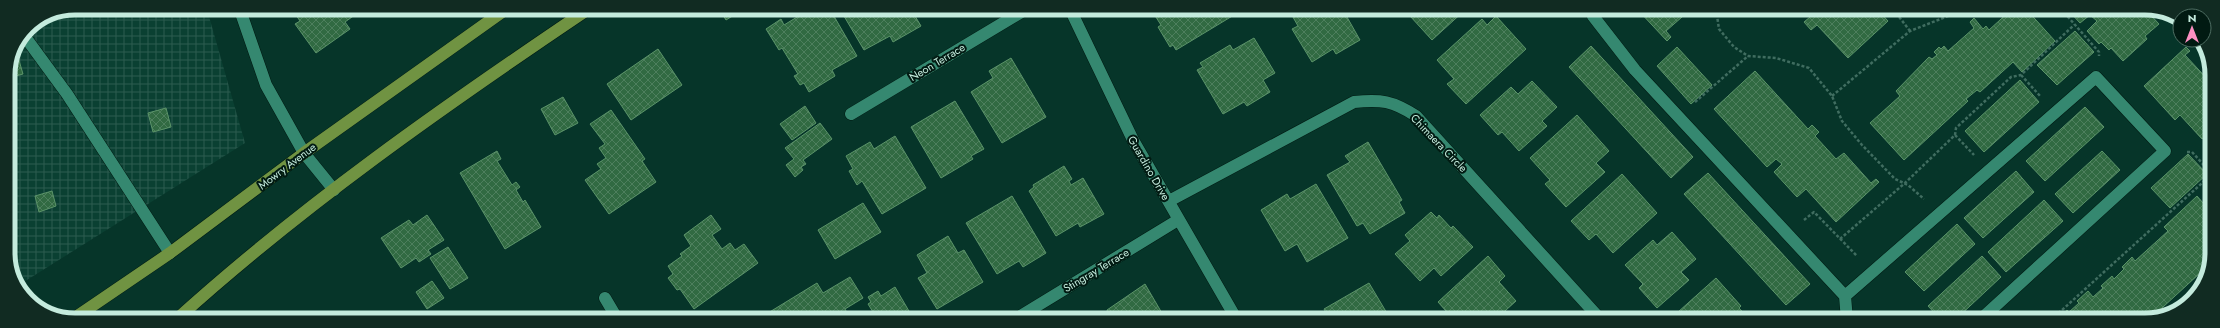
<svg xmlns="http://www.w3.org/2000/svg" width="2220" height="328" viewBox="0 0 2220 328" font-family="Jost,sans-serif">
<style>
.industrial{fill:url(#industrial-grid)}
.building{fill:url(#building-cross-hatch);stroke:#5b9469}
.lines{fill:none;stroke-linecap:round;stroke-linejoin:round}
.service-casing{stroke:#011a12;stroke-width:13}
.minor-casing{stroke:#011a12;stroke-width:13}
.primary-casing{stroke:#011a12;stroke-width:13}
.path{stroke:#406d60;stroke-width:2.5;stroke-dasharray:3 2;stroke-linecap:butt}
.service{stroke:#358870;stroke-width:12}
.minor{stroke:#358870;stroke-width:12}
.primary{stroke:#709342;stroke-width:12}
.labels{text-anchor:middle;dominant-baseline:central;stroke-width:4;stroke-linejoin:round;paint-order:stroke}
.street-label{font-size:11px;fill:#c4ebdd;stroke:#011a12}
.rim{fill:none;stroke:#c4ebdd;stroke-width:5}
</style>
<defs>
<pattern id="industrial-grid" width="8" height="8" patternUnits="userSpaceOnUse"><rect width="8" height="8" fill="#0a4032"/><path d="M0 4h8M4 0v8" fill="none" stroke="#2c5c4f"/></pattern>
<pattern id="building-cross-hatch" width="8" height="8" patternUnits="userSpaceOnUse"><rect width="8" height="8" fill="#316a42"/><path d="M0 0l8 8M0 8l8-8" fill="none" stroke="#4d7f5d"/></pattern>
</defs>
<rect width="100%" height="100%" fill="#063529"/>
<path class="industrial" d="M49,13H208L245,143L19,285L10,270L8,74L13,49L28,27Z"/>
<path class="building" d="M1701,9L1696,14L1692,10Z
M1803,9H1877L1888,21L1848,58L1817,25L1811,30L1804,22L1810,17Z
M2012,9H2026L2055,41L2022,72L2013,62L1980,92L1977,90L1966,99L1968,101L1904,160L1870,123L1900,96L1896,91L1929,57L1932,59L1937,55L1934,52L1939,47L1941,49L1944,46L1948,51L1974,28L1970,22L1974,18L1983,29L1986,26L1989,30Z
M2071,9H2145L2159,24L2145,36L2147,39L2123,61L2111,48L2109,50L2101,42L2099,44L2087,31L2097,21L2090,15L2080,23L2069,11Z
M1231,10L1234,15L1176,50L1173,45L1170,47L1158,27L1161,25L1152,11Z
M1289,10H1343L1360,40L1336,54L1333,49L1312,62L1292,29L1298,26Z
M1414,10H1465L1432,40L1410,16L1415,12Z
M1638,10H1690L1666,31L1671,37L1667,41Z
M807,11H831L857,56L832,70L835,76L809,92L804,83L800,85L794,76L798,74L782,48L779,50L766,29L781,19L784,25Z
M841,11H912L921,26L893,42L890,36L864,50Z
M922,11H933L925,16Z
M294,12H359L345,22L350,29L316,53L295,24L300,21Z
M721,12H739L726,20Z
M1496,16L1526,49L1466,104L1447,84L1454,79L1437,60L1482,19L1487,25Z
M2075,31L2094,52L2057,85L2037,65Z
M1254,38L1275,73L1263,80L1270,92L1247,106L1244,102L1223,114L1197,70L1203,67L1200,63L1230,45L1233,50Z
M1591,46L1693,157L1671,178L1569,67Z
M1677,47L1712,85L1691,104L1657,66Z
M2186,47L2190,51L2185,55L2211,83V133L2202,139L2180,115L2175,120L2144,86Z
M658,49L682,85L631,120L607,84Z
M18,57L23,74L8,78L11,58Z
M1011,58L1046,117L1002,143L971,92L993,78L989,71Z
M1755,71L1808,129L1812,125L1819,132L1815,136L1836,159L1844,153L1871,183L1876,179L1879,182L1836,222L1806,189L1797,197L1774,172L1782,164L1776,159L1767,167L1714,109Z
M2020,80L2039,102L1984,152L1965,131Z
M1532,81L1557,107L1542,121L1547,126L1519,151L1502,132L1498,135L1480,115L1511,87L1518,94Z
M563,97L578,123L555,135L541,109Z
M955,101L984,149L971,156L973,159L941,178L911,127Z
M805,106L816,123L792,140L780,124Z
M2085,107L2104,127L2045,181L2026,161Z
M166,108L171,127L153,132L148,113Z
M611,110L645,159L642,161L656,182L609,214L585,180L601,169L597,164L606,158L599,148L605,144L590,124Z
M1577,115L1609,151L1596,163L1605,172L1566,207L1545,184L1550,180L1530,158Z
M820,123L832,139L803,160L806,164L801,167L803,170L795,177L786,165L794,159L785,148Z
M895,136L926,188L882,214L862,181L857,185L849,171L853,169L846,156L870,142L874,149Z
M1368,142L1402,200L1399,202L1405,213L1370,234L1363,223L1357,226L1327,175L1350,162L1345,156Z
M497,151L501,159L497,161L512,185L516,182L520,187L516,190L523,202L525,200L541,227L505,249L460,173Z
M2102,151L2120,170L2073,213L2055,194Z
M2188,154L2207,174L2170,208L2151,188Z
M1064,166L1072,179L1069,181L1071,185L1083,178L1104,214L1080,227L1078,223L1056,236L1029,191L1034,187L1033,185Z
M2016,171L2034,192L1983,238L1964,218Z
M1708,173L1810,284L1786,305L1684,194Z
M1622,174L1657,213L1613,253L1596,234L1589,240L1571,221Z
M1316,184L1348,238L1307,262L1297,244L1285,251L1261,210L1287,194L1290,199Z
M52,191L56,206L39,212L35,196Z
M1012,196L1046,253L1023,267L1019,261L997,274L966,223Z
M2197,196L2211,212V255L2202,263L2205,266L2203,269L2206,272L2202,277L2199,274L2151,318L2146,320H2056L2067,310L2069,312L2079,303L2077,301L2088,291L2093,297L2103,288L2101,286L2112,276L2114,279L2124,269L2122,267L2132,257L2135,261L2168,231L2164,227Z
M2044,200L2063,221L2006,272L1988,252Z
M863,203L881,232L835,259L818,230Z
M1431,212L1437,218L1439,215L1451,228L1453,226L1473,247L1441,276L1434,268L1420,281L1395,254L1410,241L1405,235Z
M427,215L444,240L428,250L431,254L419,262L416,258L401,268L381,238L409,220L413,225Z
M711,215L721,229L712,235L722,249L730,243L735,250L744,244L758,263L694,309L680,289L677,290L668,278L673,274L668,266L682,256L680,254L691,246L684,235Z
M1957,224L1975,244L1924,291L1905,272Z
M1672,232L1696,259L1681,272L1689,280L1657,308L1639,288L1643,284L1625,265L1653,240L1657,245Z
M948,236L958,253L964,250L983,282L937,309L918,278L927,273L917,255Z
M448,247L468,278L450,289L430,258Z
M1488,256L1505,276L1499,282L1516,301L1495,320H1454L1438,302Z
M1982,256L2001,277L1955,320H1941L1928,306Z
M850,277L863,298L845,309L851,320H772L768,313L817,283L823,293Z
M1716,278L1741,306L1739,308L1749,319L1677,320L1681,315L1678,312Z
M432,281L444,298L427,309L416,292Z
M1369,283L1391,320H1330L1324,309Z
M1145,284L1166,320H1105L1103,316L1108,313L1107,310Z
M895,287L913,318L878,320L868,304L871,302L868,297L878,291L881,296Z"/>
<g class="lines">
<defs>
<path id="service" d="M1591,10L1593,16L1635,70L1845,296L1847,320
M23,34L67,94L170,253
M1845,296L2096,77L2165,151L1980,320"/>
<path id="minor" d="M1071,11L1133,140L1237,320
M241,13L266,85L304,153L334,190
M851,114L1023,11
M1169,201L1354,102C1381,99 1393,101 1416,116L1601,320
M605,298L618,320
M1014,320L1178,220"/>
<path id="primary" d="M73,319L170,253L304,153L502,12
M177,319C303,205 443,107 584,12"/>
</defs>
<use href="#service" class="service-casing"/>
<use href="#minor" class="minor-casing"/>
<use href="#primary" class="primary-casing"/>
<path class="path" d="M1716,9L1719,29L1734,47L1748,56L1776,58L1809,68L1832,96L1842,121L1862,145L1895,179L1908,185L1924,199
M1893,9L1910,31
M2061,9L2099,52V56
M2021,75L2041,97
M1832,96L1910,31L1966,9
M1695,102L1748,56
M1955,135L1974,155
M2187,152H2192L2211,173
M1804,220L1814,212L1857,256
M1840,239L1905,183L1955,135L1956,128L2011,77L2021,75L2074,25
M2051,320L2211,175"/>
<use href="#service" class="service"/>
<use href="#minor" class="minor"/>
<use href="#primary" class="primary"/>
</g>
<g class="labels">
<g class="street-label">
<text transform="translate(937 62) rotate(-31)">Neon Terrace</text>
<text transform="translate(1439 143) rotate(46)">Chimaera Circle</text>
<text transform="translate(287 166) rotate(-37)">Mowry Avenue</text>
<text transform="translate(1149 168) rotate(60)">Guardino Drive</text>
<text transform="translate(1096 270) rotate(-31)">Stingray Terrace</text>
</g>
</g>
<path d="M0 0H2220V328H0ZM75 15H2145A60 60 0 0 1 2205 75V253A60 60 0 0 1 2145 313H75A60 60 0 0 1 15 253V75A60 60 0 0 1 75 15Z" fill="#112b22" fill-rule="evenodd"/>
<path class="rim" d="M75 15H2145A60 60 0 0 1 2205 75V253A60 60 0 0 1 2145 313H75A60 60 0 0 1 15 253V75A60 60 0 0 1 75 15Z"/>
<g transform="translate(2192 28)"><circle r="19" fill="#011a12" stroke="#4f6e63"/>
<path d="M0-3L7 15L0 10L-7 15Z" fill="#fc8fc2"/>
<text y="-6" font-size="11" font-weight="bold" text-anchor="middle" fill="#c4ebdd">N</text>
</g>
</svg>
